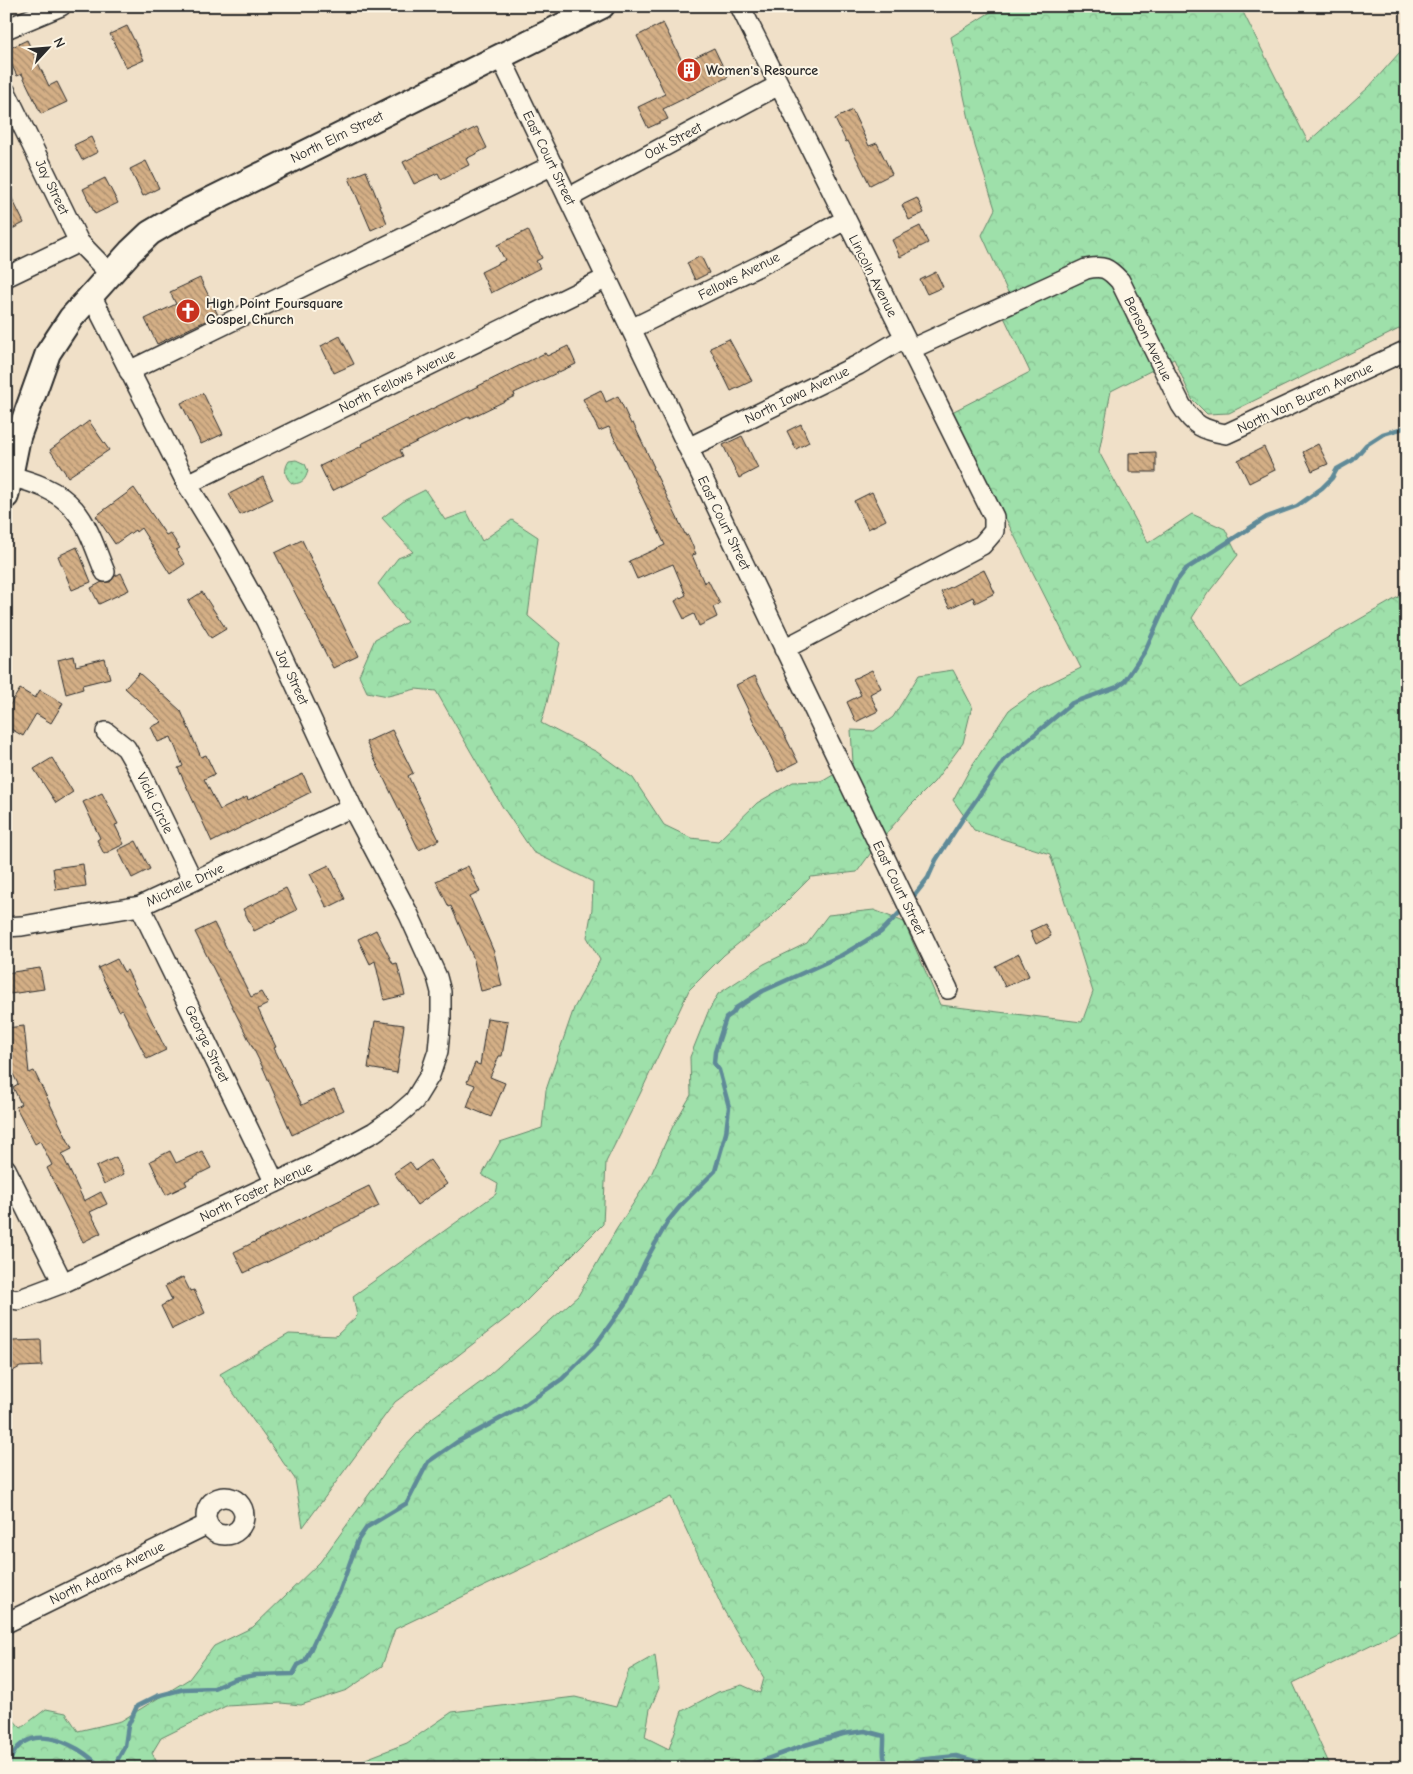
<svg xmlns="http://www.w3.org/2000/svg" width="1413" height="1774" viewBox="0 0 1413 1774" font-family="'Comic Neue',sans-serif">
<style>
.forest{fill:url(#forest-crowns);stroke:#64866a}
.park{fill:url(#park-dots);stroke:#64866a}
.lines{fill:none;stroke-linecap:round;stroke-linejoin:round}
.stream{stroke:#5e8a98;stroke-width:4.5}
.building{fill:url(#building-back-hatch);stroke:#2b2b2b}
.minor-casing{stroke:#2b2b2b;stroke-width:22}
.major-casing{stroke:#2b2b2b;stroke-width:28}
.minor{stroke:#fcf5e5;stroke-width:19}
.major{stroke:#fcf5e5;stroke-width:24}
.labels{text-anchor:middle;dominant-baseline:central;stroke-width:4;stroke-linejoin:round;paint-order:stroke}
.poi-label{font-size:14px;font-weight:bold;fill:#2b2b2b;stroke:#fcf5e5;text-anchor:start}
.street-label{font-size:14px;fill:#2b2b2b;stroke:#fcf5e5}
</style>
<defs>
<pattern id="forest-crowns" width="20" height="18" patternUnits="userSpaceOnUse" patternTransform="scale(1.25)"><rect width="20" height="18" fill="#9ee0aa"/><path d="M2 6a3 3 0 1 1 6 0M12 15a3 3 0 1 1 6 0" fill="none" stroke="#88c092"/></pattern>
<pattern id="park-dots" width="8" height="8" patternUnits="userSpaceOnUse" patternTransform="scale(1.25)"><rect width="8" height="8" fill="#9ee0aa"/><path d="M2 2h.1M6 6h.1" fill="none" stroke="#88c092" stroke-width="1.8" stroke-linecap="round"/></pattern>
<pattern id="building-back-hatch" width="6" height="6" patternUnits="userSpaceOnUse" patternTransform="scale(1.25)"><rect width="6" height="6" fill="#d4af86"/><path d="M-1 5l2 2M0 0l6 6M5-1l2 2" fill="none" stroke="#ac8f6e"/></pattern>
</defs>
<rect width="100%" height="100%" fill="#f0e0c8"/>
<filter id="ink" filterUnits="userSpaceOnUse"><feTurbulence type="fractalNoise" baseFrequency=".02" numOctaves="2"/><feDisplacementMap in="SourceGraphic" scale="10" xChannelSelector="R" yChannelSelector="G"/><feConvolveMatrix kernelMatrix="1 2 1 2 8 2 1 2 1" color-interpolation-filters="sRGB"/></filter>
<g filter="url(#ink)">
<path class="forest" d="M1000,6H1240L1308,142L1369,87L1407,44V325L1229,413L1207,414L1192,399L1174,359L1111,391L1099,452L1148,543L1192,514L1225,529L1238,555L1208,593L1192,618L1240,688L1407,592V1627L1293,1683L1331,1768H367L363,1760L407,1743L452,1712L575,1697L616,1707L629,1670L655,1655L659,1688L650,1709L645,1737L669,1749L682,1711L718,1692L742,1685L760,1693L764,1678L723,1609L671,1497L395,1629L382,1666L347,1690L301,1705L281,1703L226,1706L161,1738L152,1753L160,1768H6V1712L21,1728L46,1709L66,1713L78,1731L121,1721L189,1679L214,1646L253,1627L320,1562L399,1453L432,1418L481,1382L578,1296L616,1230L649,1179L673,1126L691,1095L690,1057L708,1012L718,994L764,964L807,943L828,915L874,910L904,922L940,1005L1082,1022L1093,992L1050,854L974,830L953,800L971,767L1009,710L1044,686L1081,668L952,412L1030,372L1004,317L1016,310L982,235L995,209L975,146L951,37Z
M425,490L445,520L467,512L482,541L512,520L538,537L528,616L560,643C553,670 550,697 541,723L597,752L633,778L664,825L691,838L718,841L757,803L793,782L823,781L853,763L851,730L874,731L893,717L919,675L953,670L972,706L963,743L934,782L909,807L878,843L857,872L811,877L769,919L724,955L689,990L640,1094L606,1162L603,1224L518,1309L447,1364L395,1402L303,1527L295,1479L220,1374L289,1334L336,1336L357,1316L353,1296L496,1194L498,1184L482,1175L500,1142L542,1128L546,1090L574,1008L600,960L587,937L592,909L593,882L533,852L502,806L436,691L416,689L388,696L367,692L359,675L375,639L407,622L378,584L398,558L413,552L382,518L405,500Z"/>
<path class="park" d="M296,460L305,464L308,471C305,480 303,483 293,484C285,478 283,470 289,461Z"/>
<g class="lines">
<path class="stream" d="M910,901L928,878L936,860L962,820L1004,760L1072,703L1117,687L1125,681L1145,651L1176,582L1186,569L1267,517L1297,506L1322,488L1332,478L1337,469L1353,460L1366,445L1383,434L1407,427
M8,1768C20,1716 77,1741 101,1768
M113,1768L125,1746L128,1726L137,1706L157,1696L184,1689L214,1688L235,1679L255,1675L293,1674L298,1665L305,1661L331,1606L339,1593L358,1540L367,1527L407,1503L428,1462L457,1442L520,1408L562,1379L594,1347L627,1301L646,1260L668,1221L682,1204L715,1171L726,1133L729,1107L719,1070L714,1063L715,1052L726,1018L733,1013L736,1008L763,991L842,955L881,932L904,908
M742,1768L805,1745L843,1734L865,1731L884,1736C885,1749 879,1762 894,1768
M900,1768L917,1760L956,1756L993,1766L1001,1765L1010,1767L1032,1768"/>
</g>
<path class="building" d="M663,23L683,63L714,48L728,77L663,109L668,119L648,128L638,107L665,94L637,36Z
M127,26L144,60L126,68L110,34Z
M27,40L49,86L57,82L67,102L41,114L22,74L17,76L6,53V50Z
M852,110L869,146L877,143L892,174L870,185L848,141L846,142L835,119Z
M477,127L487,148L466,159L469,165L441,179L438,173L414,184L403,162Z
M91,137L98,152L82,160L74,145Z
M146,161L159,188L143,196L130,169Z
M366,171L387,223L371,230L349,178Z
M105,178L118,203L95,214L83,189Z
M6,186L24,223L6,232Z
M917,198L924,213L909,220L902,205Z
M920,226L928,243L900,257L892,240Z
M528,230L542,258L536,261L540,268L491,293L481,272L505,260L497,245Z
M701,256L709,273L695,280L687,263Z
M936,272L943,287L927,294L920,280Z
M200,278L218,315L157,344L145,319L176,304L170,292Z
M340,336L354,364L334,373L321,346Z
M729,339L752,381L731,391L710,348Z
M568,346L576,364L514,393L515,396L470,418V416L400,450L403,456L332,491L320,466L362,446L361,444L545,353L547,356Z
M601,390L606,402L618,396L631,424L633,423L654,467L653,468L686,536L688,535L696,554L692,555L704,583L708,580L720,604L713,607L717,617L699,626L694,614L684,619L675,601L686,595L673,564L637,579L629,561L665,545L609,427L599,431L583,399Z
M203,393L223,434L201,444L181,403Z
M89,421L109,450L68,477L50,450Z
M801,424L809,442L796,449L787,431Z
M742,436L758,468L739,478L723,445Z
M1318,444L1328,464L1312,471L1303,452Z
M1264,447L1275,470L1249,483L1238,460Z
M1156,452V472H1129V453Z
M263,477L273,499L240,515L229,494Z
M134,488L166,535L170,533L180,548L176,550L185,564L170,574L141,528L136,532L135,530L115,544L96,516Z
M872,492L886,520L868,529L854,501Z
M302,540L358,656L333,668L275,553Z
M77,547L91,582L72,590L58,556Z
M984,570L995,593L975,603L973,597L950,608L941,592Z
M121,573L129,590L99,604L91,588L102,582H110L115,576Z
M202,592L226,629L211,638L188,601Z
M74,656L76,666L105,659L110,678L82,685L83,689L66,694L58,660Z
M872,670L881,688L870,694L878,711L856,722L847,702L861,695L853,679Z
M139,673L181,711L201,757L206,755L215,774L204,779L220,810L247,797L248,800L303,774L311,792L212,842L178,768L183,766L171,737L158,742L151,727L162,722L125,688Z
M755,676L798,762L778,772L736,685Z
M20,689L35,698L40,690L63,703L51,723L36,714L23,736L6,726V711Z
M392,730L413,773L408,776L439,840L419,850L366,742Z
M52,758L73,792L56,803L34,769Z
M102,793L118,824L115,825L124,844L104,854L97,840L100,838L83,802Z
M136,841L150,869L132,878L118,850Z
M83,864L86,886L56,890L53,868Z
M329,865L345,899L327,908L310,874Z
M468,866L480,892L470,897L494,952L502,986L481,991L473,957L451,906L449,907L436,881Z
M286,888L297,910L254,931L243,909Z
M214,923L251,997L261,992L268,1004L258,1009L276,1047L274,1048L302,1105L334,1090L344,1110L292,1135L264,1070L195,932Z
M1045,924L1051,936L1036,944L1030,931Z
M376,930L393,964L397,963L405,995L384,1000L375,961L370,964L358,939Z
M1019,954L1029,976L1005,987L995,966Z
M117,959L124,972L127,970L166,1050L147,1059L122,1009L119,1011L98,968Z
M40,968L44,989L10,994L6,973Z
M487,1018L508,1021L502,1056H499L490,1077L505,1083L491,1117L467,1107L475,1085L467,1082L475,1063L480,1065Z
M375,1021L404,1025L397,1073L368,1068Z
M24,1026L29,1073L34,1071L72,1149L62,1154L84,1201L101,1192L107,1204L90,1212L101,1233L83,1242L47,1168L52,1165L40,1141L35,1144L16,1107L21,1104L13,1087L18,1084L6,1060V1028Z
M170,1151L176,1163L202,1151L211,1168L185,1181L187,1185L166,1195L150,1161Z
M116,1157L124,1174L104,1184L96,1167Z
M430,1160L447,1184L417,1205L394,1173L410,1162L416,1170Z
M369,1186L379,1206L319,1236L320,1237L244,1273L234,1252Z
M183,1277L190,1291L194,1290L205,1313L172,1329L161,1306L172,1300L165,1286Z
M41,1340L42,1366L20,1367L6,1375V1345L13,1341Z"/>
<g class="lines">
<defs>
<path id="minor" d="M740,6L994,517V531L982,545L784,649
M6,29L61,6
M500,56L948,989
M6,92L79,242L110,274
M568,198L779,85
M6,277L79,242
M631,329L777,257L845,220
M911,349L1086,269C1103,265 1108,268 1120,281L1181,405C1194,426 1203,430 1226,434L1407,350
M129,371L553,165
M688,448L858,365L904,338
M10,476C33,482 58,490 74,509C89,526 96,551 105,572
M187,484L607,278
M106,732L126,748L141,774L193,881
M140,906L275,1183
M6,927L22,926L140,906L352,807
M6,1169L63,1283
M6,1298L18,1300L63,1283L315,1164L374,1132L398,1115L414,1101L430,1075L438,1051L441,1018V992L437,977L409,915L352,807L266,621L220,538L187,484L91,295
M206 1516a19 19 0 1 1 38 0a19 19 0 1 1-38 0Z
M6,1623L208,1524"/>
<path id="major" d="M6,496L18,437L48,353L71,318L130,252L150,233L184,213L602,6"/>
</defs>
<use href="#minor" class="minor-casing"/>
<use href="#major" class="major-casing"/>
<use href="#minor" class="minor"/>
<use href="#major" class="major"/>
</g>
</g>
<defs>
<symbol id="building-disc" viewBox="-11 -11 22 22"><circle r="9.5" fill="#c8321e" stroke="#fcf5e5"/><path d="M-4-6H4V6H1V3H-1V6H-4ZM-2.5-4.3h1.7v1.8h-1.7ZM.8-4.3h1.7v1.8H.8ZM-2.5-1h1.7V.8h-1.7ZM.8-1h1.7V.8H.8Z" fill="#fff"/></symbol>
<symbol id="church-disc" viewBox="-11 -11 22 22"><circle r="9.5" fill="#c8321e" stroke="#fcf5e5"/><path d="M-1.2-6h2.4v3.5h3.3v2.4h-3.3V6h-2.4V-.1h-3.3v-2.4h3.3Z" fill="#fff"/></symbol>
</defs>
<g fill-rule="evenodd">
<use href="#building-disc" x="675" y="56" width="28" height="28"/>
<use href="#church-disc" x="174" y="297" width="28" height="28"/>
</g>
<g class="labels">
<g class="poi-label">
<text x="706" y="70">Women's Resource</text>
<text x="206" y="303">High Point Foursquare<tspan x="206" dy="16">Gospel Church</tspan></text>
</g>
<g class="street-label">
<text transform="translate(337 137) rotate(-26)">North Elm Street</text>
<text transform="translate(673 141) rotate(-28)">Oak Street</text>
<text transform="translate(549 158) rotate(64)">East Court Street</text>
<text transform="translate(52 187) rotate(64)">Jay Street</text>
<text transform="translate(739 276) rotate(-27)">Fellows Avenue</text>
<text transform="translate(873 276) rotate(63)">Lincoln Avenue</text>
<text transform="translate(1148 339) rotate(64)">Benson Avenue</text>
<text transform="translate(397 381) rotate(-26)">North Fellows Avenue</text>
<text transform="translate(797 395) rotate(-26)">North Iowa Avenue</text>
<text transform="translate(1305 398) rotate(-25)">North Van Buren Avenue</text>
<text transform="translate(724 523) rotate(64)">East Court Street</text>
<text transform="translate(292 677) rotate(65)">Jay Street</text>
<text transform="translate(155 803) rotate(64)">Vicki Circle</text>
<text transform="translate(185 885) rotate(-25)">Michelle Drive</text>
<text transform="translate(899 888) rotate(64)">East Court Street</text>
<text transform="translate(207 1044) rotate(64)">George Street</text>
<text transform="translate(256 1192) rotate(-25)">North Foster Avenue</text>
<text transform="translate(107 1573) rotate(-26)">North Adams Avenue</text>
</g>
</g>
<rect width="1413" height="1774" fill="none" stroke="#fcf5e5" stroke-width="25"/>
<rect x="12" y="12" width="1388" height="1749" fill="none" stroke="#2b2b2b" stroke-width="2" filter="url(#ink)"/>
<g transform="translate(48 48) rotate(64)" stroke="#fcf5e5" stroke-width="4" paint-order="stroke">
<path d="M0-4L9 19L0 12L-9 19Z" fill="#2b2b2b"/>
<text y="-8" font-size="14" font-weight="bold" text-anchor="middle" fill="#2b2b2b">N</text>
</g>
</svg>
